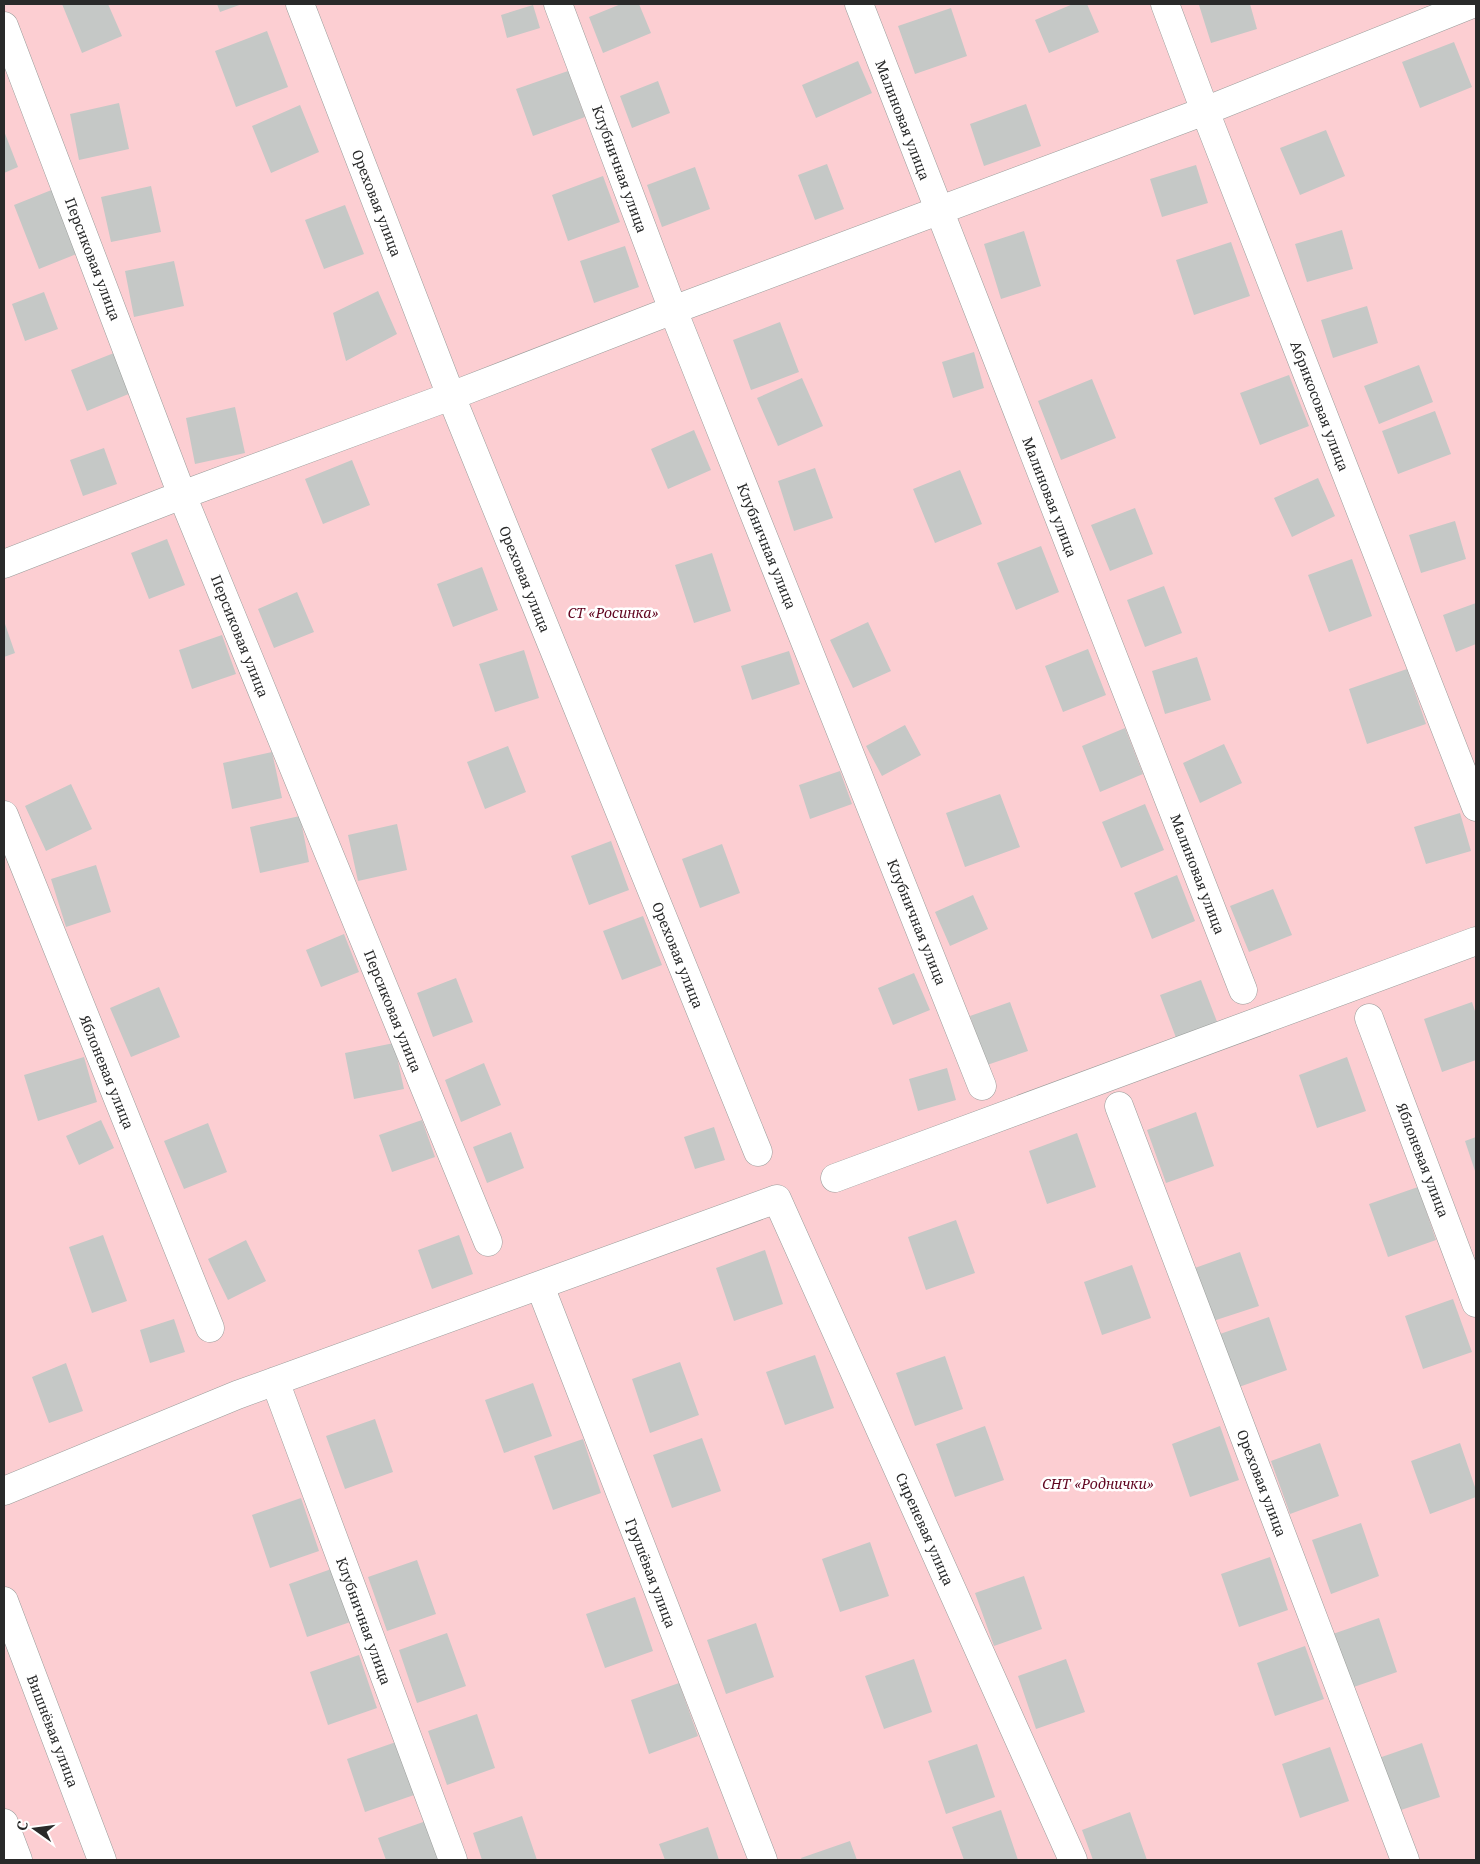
<svg xmlns="http://www.w3.org/2000/svg" width="1480" height="1864" viewBox="0 0 1480 1864" font-family="'Noto Serif',serif">
<style>
.green{fill:#fcced2}
.building{fill:#c5c8c6}
.lines{fill:none;stroke-linecap:round;stroke-linejoin:round}
.street-casing{stroke:#999c9a;stroke-width:29}
.secondary-casing{stroke:#999c9a;stroke-width:29}
.street{stroke:#fff;stroke-width:28}
.secondary{stroke:#fff;stroke-width:28}
.labels{text-anchor:middle;dominant-baseline:central;stroke-width:5;stroke-linejoin:round;paint-order:stroke}
.street-label{font-size:14px;fill:#292a2a;stroke:#fff}
.park-label{font-size:14px;font-style:italic;fill:#610620;stroke:#fff}
</style>
<rect width="100%" height="100%" fill="#f8fcfa"/>
<path class="green" d="M4,4H1476V1860H4Z"/>
<path class="building" d="M62,4H108L122,36L82,53Z
M217,4H242L220,12Z
M621,4H639L651,33L603,53L589,17Z
M1073,4H1087L1099,32L1049,53L1035,20Z
M1203,4H1250L1257,29L1211,43L1199,5Z
M533,5L540,28L507,38L501,15Z
M951,8L967,56L915,74L898,26Z
M267,31L288,87L236,107L215,51Z
M1454,42L1472,87L1420,108L1402,62Z
M858,61L872,93L816,118L802,85Z
M568,71L585,117L533,136L516,89Z
M658,81L670,113L632,128L620,96Z
M119,103L129,149L79,160L70,114Z
M1026,104L1041,146L984,166L970,124Z
M300,105L319,152L271,173L252,126Z
M1326,130L1345,176L1300,195L1280,148Z
M4,131L18,167L4,173Z
M827,164L844,209L815,220L798,175Z
M1196,165L1208,203L1162,217L1150,179Z
M695,167L710,209L662,227L647,185Z
M603,176L620,222L568,241L552,195Z
M151,186L161,232L111,242L101,197Z
M54,189L79,253L39,269L14,205Z
M345,205L364,254L324,269L305,220Z
M1342,230L1353,269L1307,282L1295,244Z
M1024,231L1041,286L1001,299L984,244Z
M1231,242L1250,296L1194,315L1176,260Z
M625,246L639,287L594,303L580,261Z
M174,261L184,306L134,317L125,271Z
M378,291L397,334L346,361L333,313Z
M44,292L58,329L25,341L12,304Z
M1367,306L1378,343L1333,358L1321,320Z
M780,322L799,372L751,390L733,340Z
M974,352L984,388L953,398L942,362Z
M114,353L131,393L87,411L71,370Z
M1419,365L1433,402L1379,424L1364,386Z
M1289,375L1309,426L1260,445L1240,393Z
M802,378L823,426L778,446L757,398Z
M1092,379L1116,438L1061,460L1038,401Z
M235,407L245,453L195,464L186,418Z
M1435,411L1451,454L1398,474L1382,431Z
M694,430L711,470L668,489L651,449Z
M104,448L117,484L83,496L70,460Z
M352,460L370,505L323,524L305,479Z
M815,468L833,518L794,531L778,481Z
M960,470L982,524L935,543L913,489Z
M1318,478L1335,516L1292,537L1274,498Z
M1135,508L1153,554L1110,571L1091,525Z
M1455,521L1466,559L1421,573L1409,535Z
M167,539L185,585L149,599L131,553Z
M1041,546L1059,592L1016,610L997,563Z
M712,553L731,611L694,623L675,565Z
M1352,559L1372,616L1329,632L1308,575Z
M482,567L498,610L453,627L437,584Z
M1164,586L1182,633L1145,647L1127,600Z
M297,592L314,632L274,648L258,609Z
M1476,603V644L1456,652L1443,615Z
M4,621L15,653L4,657Z
M868,622L891,671L853,688L830,640Z
M222,635L236,674L192,689L179,650Z
M1088,649L1106,695L1063,712L1045,666Z
M524,650L539,698L495,712L479,664Z
M789,651L800,684L752,700L741,666Z
M1197,657L1211,700L1165,714L1152,671Z
M1407,669L1426,724L1367,744L1349,689Z
M905,725L921,755L882,776L866,746Z
M1125,728L1143,774L1100,792L1082,746Z
M1224,744L1242,783L1200,803L1183,763Z
M508,746L526,792L485,809L467,762Z
M272,752L282,798L232,809L223,763Z
M840,771L852,804L810,819L799,785Z
M71,784L92,829L46,851L25,806Z
M1000,794L1020,847L965,867L946,813Z
M1145,804L1164,850L1121,868L1102,822Z
M1460,813L1471,851L1426,864L1414,827Z
M300,816L309,862L260,873L250,827Z
M397,824L407,870L358,881L348,835Z
M611,841L629,890L589,905L571,856Z
M722,844L740,893L700,908L682,859Z
M96,865L111,912L66,927L51,879Z
M1177,875L1195,921L1152,939L1134,893Z
M1273,889L1292,935L1249,952L1230,906Z
M973,895L988,929L950,946L935,912Z
M643,916L662,965L622,980L603,931Z
M344,934L359,972L321,987L306,950Z
M914,973L930,1010L893,1025L878,988Z
M456,978L473,1022L433,1037L417,993Z
M1201,980L1219,1027L1178,1043L1160,995Z
M159,987L180,1037L131,1057L110,1008Z
M1010,1002L1028,1051L987,1065L970,1016Z
M1472,1002L1476,1014V1060L1442,1072L1424,1019Z
M394,1043L404,1089L354,1099L345,1053Z
M84,1057L97,1102L38,1121L24,1075Z
M1347,1057L1366,1111L1317,1128L1299,1075Z
M484,1063L501,1105L461,1122L445,1080Z
M947,1068L956,1100L918,1111L909,1079Z
M1196,1112L1214,1166L1166,1183L1147,1130Z
M101,1120L114,1148L79,1165L66,1136Z
M422,1120L435,1157L392,1172L379,1135Z
M208,1123L227,1172L184,1189L164,1141Z
M714,1127L725,1160L695,1169L684,1137Z
M511,1132L524,1168L487,1183L473,1147Z
M1077,1133L1096,1187L1047,1204L1029,1151Z
M1476,1137V1174L1465,1141Z
M1418,1187L1436,1240L1388,1257L1369,1204Z
M956,1220L975,1273L926,1290L908,1237Z
M103,1235L127,1301L92,1313L69,1247Z
M459,1235L473,1274L432,1289L418,1250Z
M246,1240L266,1281L228,1300L208,1259Z
M765,1250L783,1304L734,1321L716,1268Z
M1240,1252L1259,1306L1210,1322L1192,1269Z
M1132,1265L1151,1318L1102,1335L1084,1282Z
M1453,1299L1472,1352L1423,1369L1405,1316Z
M1269,1317L1287,1370L1239,1387L1220,1334Z
M174,1319L185,1352L150,1363L140,1330Z
M815,1355L834,1408L785,1425L766,1372Z
M945,1356L963,1409L915,1426L896,1373Z
M680,1362L699,1415L650,1433L632,1379Z
M66,1363L83,1411L49,1423L32,1377Z
M533,1383L552,1436L504,1453L485,1400Z
M375,1419L393,1472L345,1489L326,1436Z
M985,1426L1004,1480L955,1497L936,1444Z
M1220,1426L1239,1480L1190,1497L1172,1444Z
M702,1438L721,1491L672,1508L653,1455Z
M583,1439L601,1493L553,1510L534,1456Z
M1320,1443L1339,1496L1290,1514L1271,1461Z
M1460,1443L1476,1490V1497L1430,1514L1411,1461Z
M301,1498L319,1551L270,1568L252,1515Z
M1361,1523L1379,1576L1331,1594L1312,1540Z
M870,1542L889,1596L840,1612L822,1559Z
M1270,1557L1288,1610L1239,1627L1221,1574Z
M417,1560L436,1614L387,1631L368,1577Z
M337,1567L356,1620L307,1637L289,1584Z
M1024,1576L1042,1629L994,1646L975,1593Z
M635,1597L653,1651L605,1668L586,1614Z
M1379,1618L1397,1672L1348,1689L1330,1635Z
M756,1623L774,1677L726,1694L707,1640Z
M447,1633L466,1686L417,1703L399,1650Z
M1305,1646L1324,1699L1275,1716L1257,1663Z
M359,1655L377,1708L328,1725L310,1672Z
M914,1659L932,1712L884,1729L865,1676Z
M1066,1659L1085,1712L1036,1729L1018,1676Z
M679,1683L698,1736L649,1754L631,1700Z
M477,1714L495,1768L447,1785L428,1731Z
M396,1742L414,1795L365,1812L347,1759Z
M1422,1743L1440,1797L1392,1813L1373,1760Z
M977,1744L995,1797L946,1814L928,1761Z
M1330,1747L1349,1801L1300,1818L1282,1764Z
M1001,1810L1018,1860H964L952,1827Z
M1130,1812L1147,1860H1093L1082,1830Z
M522,1816L537,1860H482L473,1833Z
M426,1821L440,1860H386L378,1838Z
M708,1827L719,1860H665L659,1844Z
M850,1841L857,1860H802L801,1858Z"/>
<g class="lines">
<defs>
<path id="street" d="M300,4L451,396L758,1152
M558,4L673,310L982,1086
M859,4L1243,990
M1165,4L1205,111L1476,807
M4,26L182,495L488,1242
M4,564L182,495L451,396L673,310L1205,111L1472,4
M4,815L210,1328
M1369,1018L1476,1303
M1119,1106L1405,1860
M835,1178L1476,941
M540,1286L763,1860
M275,1381L453,1860
M4,1491L237,1395L777,1199L1073,1860
M4,1823L18,1860"/>
<path id="secondary" d="M4,1601L102,1860"/>
</defs>
<use href="#street" class="street-casing"/>
<use href="#secondary" class="secondary-casing"/>
<use href="#street" class="street"/>
<use href="#secondary" class="secondary"/>
</g>
<g class="labels">
<g class="street-label">
<text transform="translate(903 120) rotate(69)">Малиновая улица</text>
<text transform="translate(620 169) rotate(70)">Клубничная улица</text>
<text transform="translate(377 203) rotate(69)">Ореховая улица</text>
<text transform="translate(93 259) rotate(69)">Персиковая улица</text>
<text transform="translate(1320 406) rotate(69)">Абрикосовая улица</text>
<text transform="translate(1050 497) rotate(69)">Малиновая улица</text>
<text transform="translate(767 546) rotate(68)">Клубничная улица</text>
<text transform="translate(525 579) rotate(68)">Ореховая улица</text>
<text transform="translate(240 636) rotate(68)">Персиковая улица</text>
<text transform="translate(1198 874) rotate(69)">Малиновая улица</text>
<text transform="translate(917 922) rotate(68)">Клубничная улица</text>
<text transform="translate(678 955) rotate(68)">Ореховая улица</text>
<text transform="translate(393 1011) rotate(68)">Персиковая улица</text>
<text transform="translate(107 1072) rotate(68)">Яблоневая улица</text>
<text transform="translate(1423 1160) rotate(69)">Яблоневая улица</text>
<text transform="translate(1262 1483) rotate(69)">Ореховая улица</text>
<text transform="translate(925 1529) rotate(66)">Сиреневая улица</text>
<text transform="translate(651 1573) rotate(69)">Грушёвая улица</text>
<text transform="translate(364 1621) rotate(70)">Клубничная улица</text>
<text transform="translate(53 1731) rotate(69)">Вишнёвая улица</text>
</g>
<g class="park-label">
<text x="613" y="612">СТ «Росинка»</text>
<text x="1098" y="1483">СНТ «Роднички»</text>
</g>
</g>
<rect width="1480" height="1864" fill="none" stroke="#292a2a" stroke-width="10"/>
<g transform="translate(35 1829) rotate(284)" stroke="#ffffff" stroke-width="4" paint-order="stroke">
<path d="M0-4L9 19L0 12L-9 19Z" fill="#292a2a"/>
<text y="-8" font-size="14" font-weight="bold" text-anchor="middle" fill="#292a2a">С</text>
</g>
</svg>
